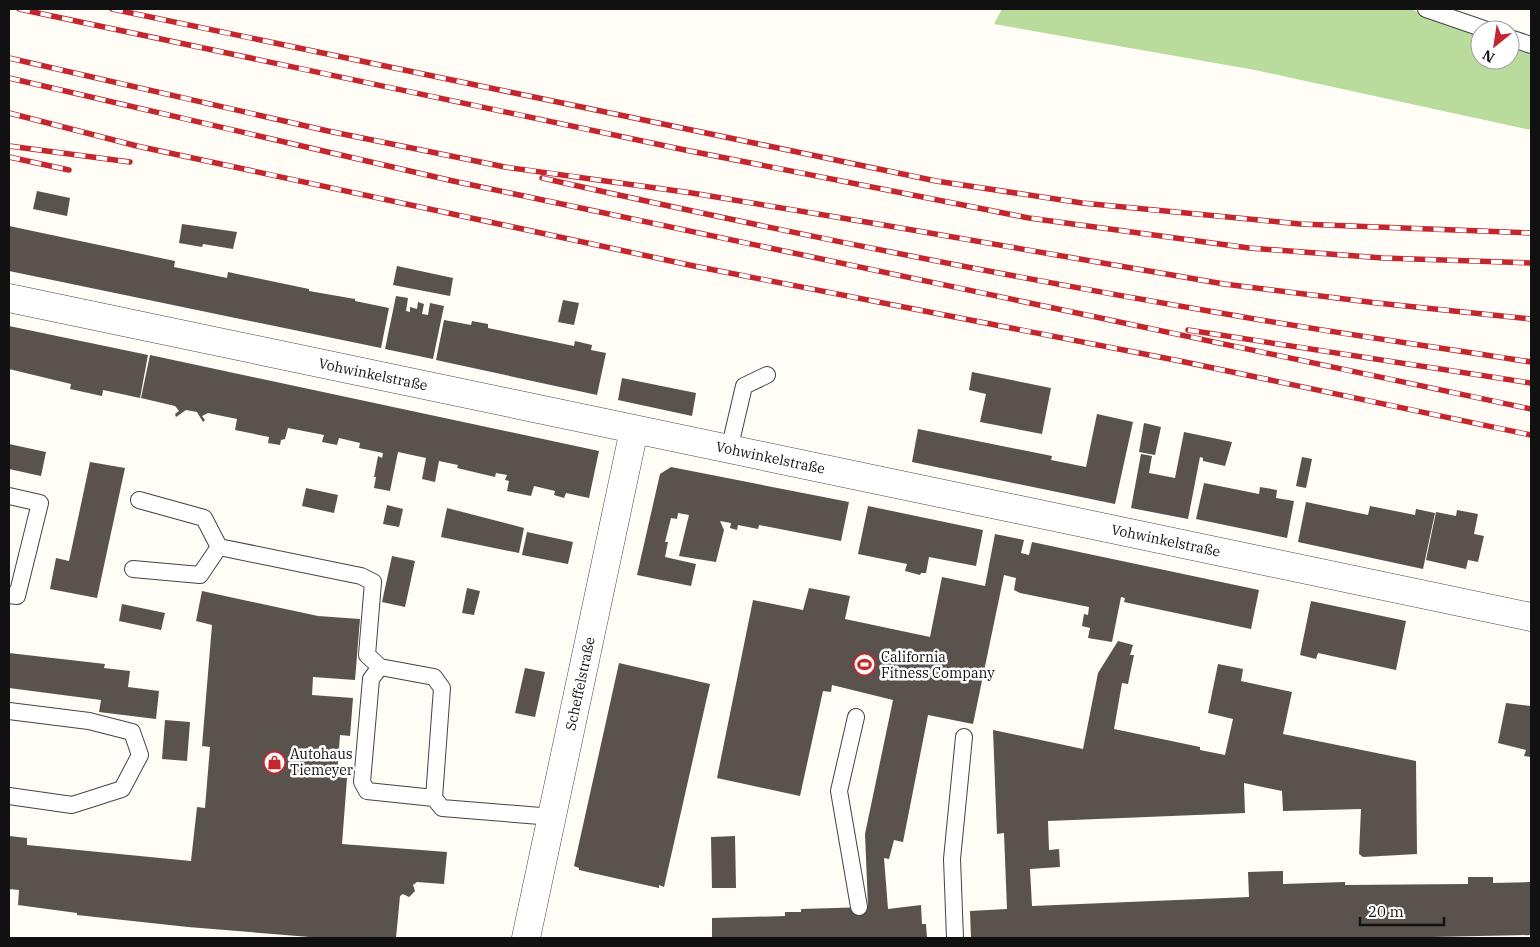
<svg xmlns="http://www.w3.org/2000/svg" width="1540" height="947" viewBox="0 0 1540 947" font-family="'IBM Plex Serif',serif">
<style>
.forest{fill:#b9dc9c}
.building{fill:#5a524d}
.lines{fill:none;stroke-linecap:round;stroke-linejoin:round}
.lane-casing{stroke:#444;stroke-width:18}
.street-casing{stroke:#444;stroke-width:29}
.lane{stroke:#fff;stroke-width:16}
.street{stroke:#fff;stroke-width:28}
.rail-casing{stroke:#c4262e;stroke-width:5.5}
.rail{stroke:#fff;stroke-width:4;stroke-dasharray:11;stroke-linecap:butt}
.labels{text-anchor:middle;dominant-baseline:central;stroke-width:5;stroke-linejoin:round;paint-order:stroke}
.street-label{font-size:14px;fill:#111;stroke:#fff}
.poi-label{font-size:14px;fill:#111;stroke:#fff;text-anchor:start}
</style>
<rect width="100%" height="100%" fill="#fffdf5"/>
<path class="forest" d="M1002,9H1410L1480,34V60H1510V45L1531,52V130L1255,70L994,24Z"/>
<path class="building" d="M37,191L70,198L67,216L33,209Z
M182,224L237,232L233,249L203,244L202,247L179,243Z
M9,226L175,261L174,267L227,278L228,272L309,289V291L355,299V301L389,308L381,348L9,271Z
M397,266L453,278L450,296L393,285Z
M396,296L408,298L406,311L410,312V307L417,309L418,302L424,304L422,314L428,315L430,303L444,306L433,359L385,349Z
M563,300L579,303L574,325L558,322Z
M444,320L471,325L472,321L488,324V328L574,346L575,341L592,345L591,350L606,353L597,395L436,360Z
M9,326L148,355L140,398L103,390L102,396L70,389L71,384L9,369Z
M150,355L599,451L589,498L566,493L564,498L554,495L555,491L534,486L531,496L507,491L509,481L505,480L507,475L496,473L495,477L457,468L458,465L439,461L435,482L422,479L426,458L398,452L390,491L374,488L376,477H374L378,456L382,458L383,453L359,448L360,443L339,438L337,445L322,442L324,435L288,428L285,439L281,440L280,445L268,443L269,437L235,430L237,419L208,413L202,416L205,420L203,422L197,412L186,410L176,417L175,414L179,411L175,406L141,398Z
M972,372L1051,388L1042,434L980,422L986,394L969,390Z
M622,378L696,393L692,416L618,400Z
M1097,414L1133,422L1115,504L912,462L918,429L1052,456L1051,460L1086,467Z
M1144,423L1161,427L1155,455L1139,452Z
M1184,432L1232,442L1225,466L1203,461V458L1200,457L1188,519L1131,508L1141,454L1152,456L1149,473L1175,478Z
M9,444L46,452L41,476L9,469Z
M1302,457L1312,459L1306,488L1296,486Z
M90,462L125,468L97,598L50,589L56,558L69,561Z
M671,467L849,502L841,541L759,525L758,529L738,525L737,530L730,528L731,523L720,521L724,530L716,562L679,556L689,515L678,513L677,519L671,518L665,542H668L665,557L696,564L691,586L637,575L660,474Z
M1204,483L1259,494L1260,487L1277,490L1276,498L1294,501L1287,538L1196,519Z
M306,488L338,495L334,513L302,506Z
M1306,502L1368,515L1370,506L1415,515L1416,509L1435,513L1423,569L1298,542Z
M387,505L403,509L399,527L383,524Z
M868,506L983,530L976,566L929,557L926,573H921L920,575L905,571L907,564L858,554Z
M447,508L524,528L519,553L441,537Z
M1457,510L1478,514L1474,534L1484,536L1478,562L1468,560L1466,569L1426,560L1436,512L1456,516Z
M527,532L573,542L568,564L522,555Z
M995,534L1024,540L1021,553L1029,555L1032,542L1259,590L1251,629L1124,602L1125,598L1121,597L1112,642L1088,638L1090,628L1082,626L1084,614L1088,615L1089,607L1020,593L1014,590L1016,578L1004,575L973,724L928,715L903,842L894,840L889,859L884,858L888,909L921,905L922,924H926L927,938H712V918L785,916V912H801V909L868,907L865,834L893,700L832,685L831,692L823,691L800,796L717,778L753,600L803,610L809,588L850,596L845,619L930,637L942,577L985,586Z
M392,556L415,561L405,607L382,602Z
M467,588L480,591L474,615L462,613Z
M202,591L318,616L360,619L355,680L313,677L312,695L353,698L350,736L340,735L337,777L347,778L342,844L447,852L444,884L417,882L413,885L415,891L409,897L403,894L400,896L396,938H322L188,927L77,915V913L18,905L19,890L9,889V836L27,838V845L191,861L197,807L205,808L210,747L202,746L212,625L196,621Z
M1311,601L1406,621L1396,670L1318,653L1316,659L1300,655Z
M122,604L165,613L161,630L119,621Z
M1118,641L1133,645L1130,655H1134L1128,684L1122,683L1114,729L1200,747V750L1225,755L1233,719L1208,713L1218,664L1243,669L1241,681L1292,692L1283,734L1416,761L1417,854L1363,857L1359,854L1361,809L1283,811L1282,791L1244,783L1245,813L1048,821L1049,850L1059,849L1060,867L1030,869L1032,906L1249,897L1248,872L1283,871V884L1345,882V885L1468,884V877H1493V883L1531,882V935L1386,938H971L970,911L1007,909L1004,833L997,834L993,730L1083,749L1098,673Z
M9,653L105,664L104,668L130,671L128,687L159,691L156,719L99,712L101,700L9,688Z
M619,663L710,684L664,887L659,885V888L579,870V868L574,866Z
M525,668L545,672L535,717L515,713Z
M1506,703L1531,706V757L1524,756L1526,750L1498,743Z
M165,720L190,722L187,761L162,759Z
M735,836L736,888H712L711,837Z"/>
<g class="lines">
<defs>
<path id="lane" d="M1426,9L1487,30
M1510,38L1531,45
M729,450L744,386L767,375
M9,496L40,503L17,596L9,595
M139,500L204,518L219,547
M133,569L200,575L219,547L361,576L373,582L367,655L380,667L434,677L442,688L434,798L442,808L553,817
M380,667L371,679L362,782L367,791L434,798
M9,711L89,721L132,732L140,755L122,789L72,805L9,796
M856,717L839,791L859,907
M955,938L952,859L964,737"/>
<g id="street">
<path id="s1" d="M9,298L1531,617"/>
<path id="s2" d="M526,938L634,430"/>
</g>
</defs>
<use href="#lane" class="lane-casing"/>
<use href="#street" class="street-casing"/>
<use href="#lane" class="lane"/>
<use href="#street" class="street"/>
<defs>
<path id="rail" d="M19,9L685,150L1029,218L1249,248L1383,258L1531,263
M112,9L936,181L1082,203L1300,224L1531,233
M9,58L328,131L505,167L692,193L866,222L1224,284L1377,303L1531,319
M9,78L453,181L1531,409
M9,113L137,146L694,266L1180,361L1531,435
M9,146L130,162
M9,157L69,170
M542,178C769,229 997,275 1226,314C1328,332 1430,346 1531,362
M1188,330L1531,383"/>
</defs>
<use href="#rail" class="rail-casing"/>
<use href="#rail" class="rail"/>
</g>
<defs>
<symbol id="stadium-ring" viewBox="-11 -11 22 22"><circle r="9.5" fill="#fff" stroke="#c4262e" stroke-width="1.5"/><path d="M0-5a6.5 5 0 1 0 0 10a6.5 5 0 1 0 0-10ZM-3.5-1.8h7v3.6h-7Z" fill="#c4262e"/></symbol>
<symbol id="shop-ring" viewBox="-11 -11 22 22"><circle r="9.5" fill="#fff" stroke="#c4262e" stroke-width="1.5"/><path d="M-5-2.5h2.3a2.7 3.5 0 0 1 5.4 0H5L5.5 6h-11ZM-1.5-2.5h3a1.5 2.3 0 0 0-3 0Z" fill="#c4262e"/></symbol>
</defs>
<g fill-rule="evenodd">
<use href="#stadium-ring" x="852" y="652" width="25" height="25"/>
<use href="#shop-ring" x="262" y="750" width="25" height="25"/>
</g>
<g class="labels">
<g class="street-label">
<text stroke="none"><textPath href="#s1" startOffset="372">Vohwinkelstraße</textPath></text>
<text stroke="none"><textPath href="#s1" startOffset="778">Vohwinkelstraße</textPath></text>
<text stroke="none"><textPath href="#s1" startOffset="1182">Vohwinkelstraße</textPath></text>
<text stroke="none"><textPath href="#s2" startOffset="260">Scheffelstraße</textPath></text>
</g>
<g class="poi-label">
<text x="881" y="657">California<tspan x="881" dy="16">Fitness Company</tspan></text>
<text x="290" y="754">Autohaus<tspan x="290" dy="16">Tiemeyer</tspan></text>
</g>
</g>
<rect width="1540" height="947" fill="none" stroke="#111111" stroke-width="20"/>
<g transform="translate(1495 45) rotate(210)"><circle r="24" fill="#ffffff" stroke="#a0a0a0"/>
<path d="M0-4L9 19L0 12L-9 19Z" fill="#c4262e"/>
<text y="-8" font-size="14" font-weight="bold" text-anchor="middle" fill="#111111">N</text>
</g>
<path d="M1360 917v8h84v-8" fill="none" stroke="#111111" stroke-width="2.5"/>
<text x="1368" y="917" font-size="15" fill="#111111" stroke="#ffffff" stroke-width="4" paint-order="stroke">20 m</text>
</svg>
